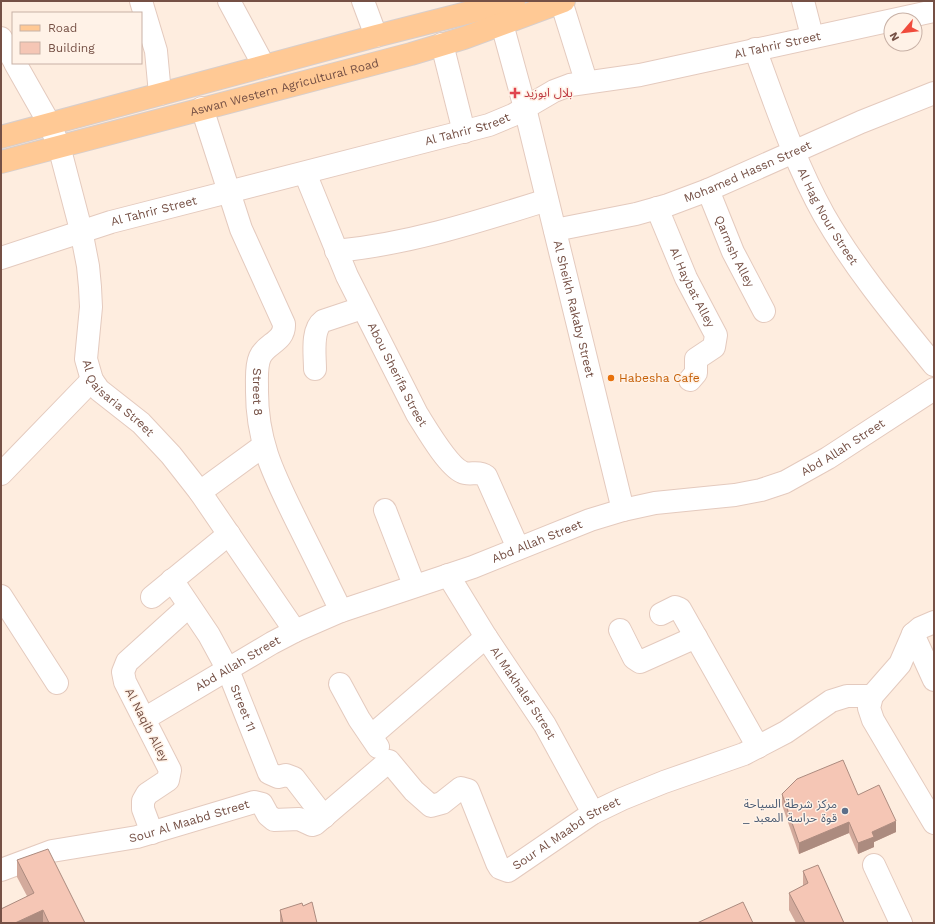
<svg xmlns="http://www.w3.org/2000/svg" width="935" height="924" viewBox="0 0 935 924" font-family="'Work Sans','Noto Sans Arabic',sans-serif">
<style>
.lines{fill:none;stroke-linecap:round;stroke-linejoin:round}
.minor-casing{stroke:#e4cabe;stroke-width:24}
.major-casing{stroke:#d8cecb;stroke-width:24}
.minor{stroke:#fff;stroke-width:22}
.major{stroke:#ffc995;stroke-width:22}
.wall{fill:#d3aa9c}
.shaded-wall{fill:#ac8b7f}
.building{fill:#f5c6b5;stroke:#ac8b7f}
.health-dot{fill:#e0444e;stroke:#fff2e7;stroke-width:1.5}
.food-dot{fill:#e8710a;stroke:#fff2e7;stroke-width:1.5}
.service-dot{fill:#5c6f8a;stroke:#fff2e7;stroke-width:1.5}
.labels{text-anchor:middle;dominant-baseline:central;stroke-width:3;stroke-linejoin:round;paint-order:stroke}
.street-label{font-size:12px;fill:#755045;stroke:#fff2e7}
.health-label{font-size:12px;fill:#be3a42;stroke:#fff2e7;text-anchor:start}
.food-label{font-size:12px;fill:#c56008;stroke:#fff2e7;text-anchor:start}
.service-label{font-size:12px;fill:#4e5e75;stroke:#fff2e7;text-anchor:end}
</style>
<rect width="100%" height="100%" fill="#feeddf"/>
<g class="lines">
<defs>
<g id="minor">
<path d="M141,1L156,51L160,94"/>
<path d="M229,1L264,66"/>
<path d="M363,1L376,36"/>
<path d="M561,1L586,81"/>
<path d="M803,1L812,36"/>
<path id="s1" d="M502,24L525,108L623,510"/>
<path d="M1,38L13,59"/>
<path d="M442,44L464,132"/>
<path id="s2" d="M755,49C776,106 795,163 824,215C855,269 895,317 934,365"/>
<path id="s3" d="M15,63L49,123L59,146L81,230L88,266L90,287L91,307L86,359L92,380L99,390L141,423L171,455L200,492L295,631"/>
<path id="s4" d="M202,108L241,229L284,324C285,342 266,343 260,357C256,366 257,378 257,387C256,443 275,477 299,526C313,554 327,582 341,611"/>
<path id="s5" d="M305,173L347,276L417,414C426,428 447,465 462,472C470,476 478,470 486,476L518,548"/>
<path id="s6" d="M708,190L733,252L764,311"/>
<path id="s7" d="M657,208L686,278L716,335L714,347L696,359V373L690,380"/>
<path id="s8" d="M555,230L636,214L668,205L708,190L861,122L934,93"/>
<path d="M336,251C409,244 477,222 547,200"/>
<path id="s9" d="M1,258L111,222L489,125L513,115L554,91L570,85L640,75L934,11"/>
<path d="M315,369C315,355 311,330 323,321L362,308"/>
<path d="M1,474L92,380"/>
<path d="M200,492L263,446"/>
<path d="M385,510L414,585"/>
<path id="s10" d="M448,575L486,637L545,725L593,813"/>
<path id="s11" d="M172,580L209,635L228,670L269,773L278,777L286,775L294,778L324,817"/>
<path d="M1,596L57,683"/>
<path d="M152,597L229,534"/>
<path d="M661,614L675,607L680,609L758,747"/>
<path d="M934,622L920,628L913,634L900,664L872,696L869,708L873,720L934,823"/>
<path d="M620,630L634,658L640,662L696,637"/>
<path d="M913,634L934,680"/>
<path d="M340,684L359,719L378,747"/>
<path id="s12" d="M144,719L272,643L295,631L341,611L473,567L590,520L623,510L655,503L735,495L761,490L785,482L828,458L934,389"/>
<path d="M371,736L486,637"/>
<path d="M152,833L143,809V801L147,794L168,780L170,770L125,682L123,672L127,662L189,606"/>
<path d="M874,865L901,923"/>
<path id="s13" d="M1,870L52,851L137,837L254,802L262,804L268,815L274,820L299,819L312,825L315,824L389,761L414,791L431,806L442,803L461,788L468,790L497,863L500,868L508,871L593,813L622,799L664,782L744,754L786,732L831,701L847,696H872"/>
</g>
<g id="major">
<path d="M1,137L376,36L514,1"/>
<path id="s14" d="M1,162L411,54L464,38L564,1"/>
</g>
</defs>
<use href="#minor" class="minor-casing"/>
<use href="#major" class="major-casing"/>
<use href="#minor" class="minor"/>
<use href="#major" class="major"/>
</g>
<path class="wall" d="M782,794L896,832L874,842V847L858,854L849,833L799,854L782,805Z
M17,860L85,923H1L27,896L17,877Z
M803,871L844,923H796L789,910V893L803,886Z
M303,906L317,923H280V910Z"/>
<path class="shaded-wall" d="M896,821V832L874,842V847L858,854V843L872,832Z
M849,822V833L799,854V843Z
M43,910V923H15Z"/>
<path class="building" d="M843,760L858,795L879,785L896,821L872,832L874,837L858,843L849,822L799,843L782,794L797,779Z
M48,849L85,923H49L43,910L15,923H1V909L34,893L17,860Z
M818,865L844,923H805L789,893L808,883L803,871Z
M312,902L317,923H283L280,910L302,903L303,906Z
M743,902L753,923H697Z"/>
<path class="health-dot" d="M513 87h4v4h4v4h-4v4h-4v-4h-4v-4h4z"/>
<circle class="food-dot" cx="611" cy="378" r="4"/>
<circle class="service-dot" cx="845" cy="811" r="4"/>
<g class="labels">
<g class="street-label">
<text stroke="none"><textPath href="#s9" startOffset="808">Al Tahrir Street</textPath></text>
<text stroke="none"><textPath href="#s14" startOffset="293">Aswan Western Agricultural Road</textPath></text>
<text stroke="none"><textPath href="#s9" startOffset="484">Al Tahrir Street</textPath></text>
<text stroke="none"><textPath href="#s8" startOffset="202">Mohamed Hassn Street</textPath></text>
<text stroke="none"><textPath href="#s9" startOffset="160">Al Tahrir Street</textPath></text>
<text stroke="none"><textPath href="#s2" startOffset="183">Al Hag Nour Street</textPath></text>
<text stroke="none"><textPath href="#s6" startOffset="67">Qarmsh Alley</textPath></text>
<text stroke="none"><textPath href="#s7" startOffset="87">Al Haybat Alley</textPath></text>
<text stroke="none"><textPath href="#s1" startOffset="294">Al Sheikh Rakaby Street</textPath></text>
<text stroke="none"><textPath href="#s5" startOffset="222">Abou Sherifa Street</textPath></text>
<text stroke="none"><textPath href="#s4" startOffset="309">Street 8</textPath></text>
<text stroke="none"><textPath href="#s3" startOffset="363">Al Qaisaria Street</textPath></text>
<text stroke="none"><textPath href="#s12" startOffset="757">Abd Allah Street</textPath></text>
<text stroke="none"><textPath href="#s12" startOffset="433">Abd Allah Street</textPath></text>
<text stroke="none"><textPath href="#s12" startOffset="109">Abd Allah Street</textPath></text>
<text stroke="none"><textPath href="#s10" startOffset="140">Al Makhalef Street</textPath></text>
<text stroke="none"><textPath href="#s11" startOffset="147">Street 11</textPath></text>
<text transform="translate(147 725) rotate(63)">Al Naqib Alley</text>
<text stroke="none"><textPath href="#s13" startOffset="195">Sour Al Maabd Street</textPath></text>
<text stroke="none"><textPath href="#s13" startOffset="698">Sour Al Maabd Street</textPath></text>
</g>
<g class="health-label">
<text x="524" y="93">بلال ابوزيد</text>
</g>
<g class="food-label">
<text x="619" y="378">Habesha Cafe</text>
</g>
<g class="service-label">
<text x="837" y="804">مركز شرطة السياحة<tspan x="837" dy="14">_ قوة حراسة المعبد</tspan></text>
</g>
</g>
<rect width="935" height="924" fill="none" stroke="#755045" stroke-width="4"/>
<rect x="12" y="12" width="130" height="52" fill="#fff2e7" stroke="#c8b1a6"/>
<rect x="20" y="25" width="20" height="6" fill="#ffc995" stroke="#c8b1a6"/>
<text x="48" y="32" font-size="12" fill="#755045">Road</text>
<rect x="20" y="42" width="20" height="12" fill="#f5c6b5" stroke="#c8b1a6"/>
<text x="48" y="52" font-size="12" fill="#755045">Building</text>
<g transform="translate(903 32) rotate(242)"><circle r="19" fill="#fff2e7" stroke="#c8b1a6"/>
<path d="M0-3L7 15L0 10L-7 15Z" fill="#f04b3c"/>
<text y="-6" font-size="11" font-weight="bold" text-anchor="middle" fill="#755045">N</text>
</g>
</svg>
